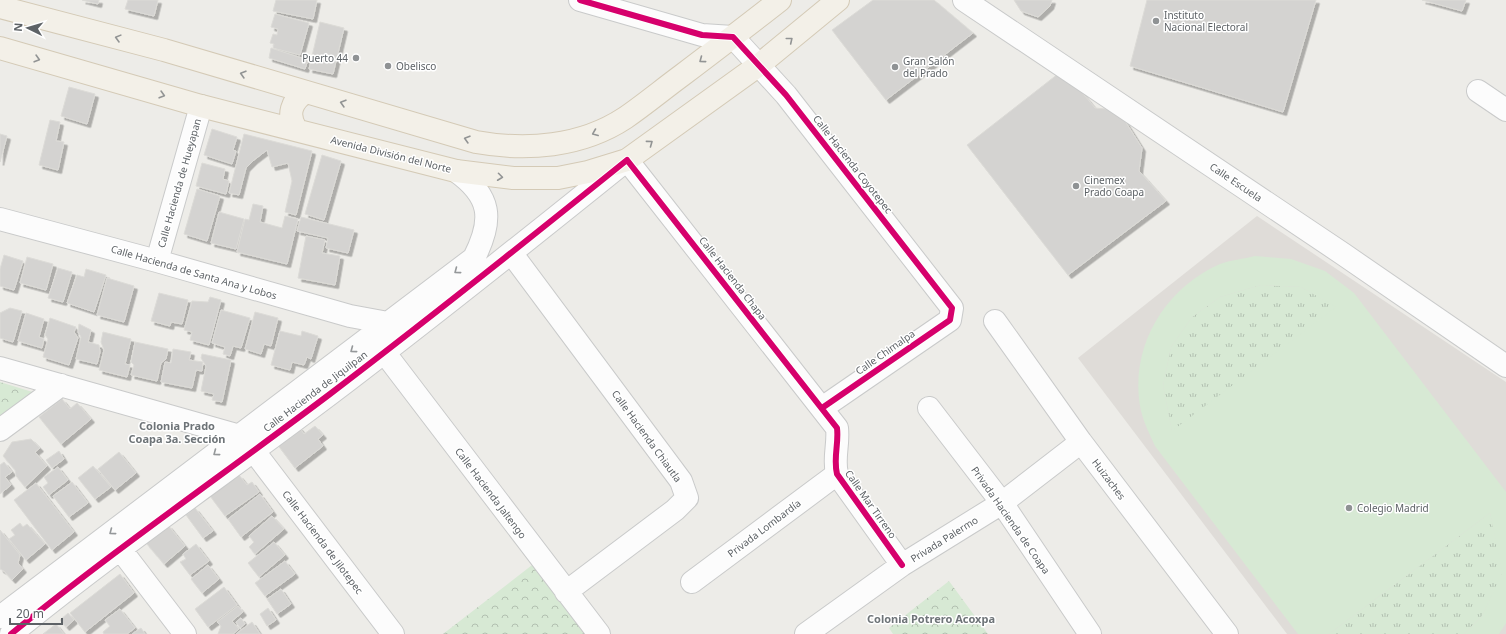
<svg xmlns="http://www.w3.org/2000/svg" width="1506" height="634" viewBox="0 0 1506 634" font-family="'Noto Sans',sans-serif">
<style>
.education{fill:#dfdcd8}
.grass{fill:url(#grass-tufts)}
.park{fill:url(#park-crowns)}
.garden{fill:#d7e9d4;fill-rule:evenodd}
.building{fill:#d4d3d1;stroke:#dcdbd7;filter:url(#shadow)}
.lines{fill:none;stroke-linecap:round;stroke-linejoin:round}
.minor-casing{stroke:#c9caca;stroke-width:24}
.major-casing{stroke:#d4cab6;stroke-width:24}
.minor{stroke:#fcfcfc;stroke-width:22}
.major{stroke:#f3f0e8;stroke-width:22}
.cycleway-casing{stroke:#fff;stroke-width:8}
.cycleway{stroke:#d6006c;stroke-width:6}
.oneway{stroke:#929494}
.oneway2{stroke:#95989a}
.poi-dot{fill:#8f9294;stroke:#fff;stroke-width:1.5}
.labels{text-anchor:middle;dominant-baseline:central;stroke-width:3;stroke-linejoin:round;paint-order:stroke}
.poi-label{font-size:10px;fill:#5d6266;stroke:#fff;text-anchor:start}
.street-label{font-size:10px;fill:#5d6266;stroke:#fff}
.neighbourhood-label{font-size:11px;font-weight:bold;fill:#6e7478;stroke:#fff}
</style>
<defs>
<pattern id="grass-tufts" width="24" height="20" patternUnits="userSpaceOnUse"><rect width="24" height="20" fill="#d7e9d4"/><path d="M3 7l-1-3M5 7V3M7 7l1-3M15 17l-1-3M17 17v-4M19 17l1-3" fill="none" stroke="#b2c0b0"/></pattern>
<pattern id="park-crowns" width="20" height="18" patternUnits="userSpaceOnUse"><rect width="20" height="18" fill="#d7e9d4"/><path d="M2 6a3 3 0 1 1 6 0M12 15a3 3 0 1 1 6 0" fill="none" stroke="#b2c0b0"/></pattern>
<filter id="shadow"><feDropShadow dx="3.5" dy="3.5" stdDeviation="0" flood-color="#0004"/></filter>
</defs>
<rect width="100%" height="100%" fill="#edece8"/>
<path class="education" d="M1257,216L1506,382V634H1287L1078,358Z"/>
<path class="grass" d="M1261,285L1301,287L1337,307L1172,432L1163,386L1171,347L1192,317L1220,297Z
M1490,513L1503,573L1482,616L1464,634H1329Z"/>
<path class="park" d="M0,382L39,394L0,421Z
M536,562L591,634H443Z
M949,581L988,634H893L889,628Z"/>
<path class="garden" d="M1255,256L1291,259L1325,271L1354,293L1506,492V623L1499,634H1464L1482,616L1502,573L1490,513L1329,634H1298L1155,446C1150,435 1144,423 1141,411C1128,350 1163,289 1220,264C1230,260 1244,259 1255,256ZM1261,285L1301,287L1336,307L1172,431L1163,386L1171,347L1192,317L1220,297Z"/>
<path class="building" d="M82,0H99L98,4Z
M128,0H158L154,16L125,9Z
M276,0H317L313,19L273,11Z
M873,0H934L973,33L886,100L832,30Z
M1014,0H1052L1050,6L1038,17L1021,11Z
M1147,0H1316L1283,112L1130,66Z
M1422,0H1466L1462,11Z
M275,14L309,23L300,55L273,48L274,44L270,43L273,34L277,35L278,29L271,27Z
M320,22L344,28L333,74L309,69Z
M271,48L308,60L305,69L269,58Z
M1063,70L1095,108L1118,110L1142,148L1139,171L1166,201L1068,275L967,145Z
M69,87L95,94L87,124L61,116Z
M50,120L60,122L56,141L64,142L58,170L39,165Z
M212,129L237,137L233,150L236,151L232,164L204,155Z
M0,134L7,136L0,162Z
M244,134L312,151L296,215L285,212L292,181L288,163L272,167L267,150L254,160L246,168L239,195L229,193Z
M322,155L341,161L324,220L305,214Z
M202,163L225,169L223,179L229,181L226,194L196,186Z
M197,189L220,196L207,241L184,234Z
M253,204L263,206L260,222L282,228L285,216L298,219L287,264L237,252L245,219L249,220Z
M219,212L244,219L236,249L211,243Z
M301,217L354,230L348,253L326,248L328,238L297,231Z
M306,236L325,240L322,253L340,256L335,285L298,278Z
M4,255L23,261L14,290L0,286V269Z
M27,257L53,264L46,290L20,283Z
M58,268L72,272L63,302L48,298Z
M86,269L106,275L94,312L67,303L77,275L84,277Z
M107,278L134,286L124,322L97,315Z
M159,293L188,300L182,324L171,322L170,326L151,321Z
M210,297L221,300L209,345L190,340L192,332L184,330L192,301L208,302Z
M10,308L22,311L13,342L0,338V313Z
M221,310L250,318L241,348L233,346L230,356L223,354L225,347L212,343Z
M255,312L278,318L271,346L264,344L261,354L245,349Z
M26,313L44,319L39,337L44,339L42,348L18,341Z
M50,318L76,327L74,332L78,338L69,365L43,357L48,339L45,335Z
M79,324L91,330L88,342L99,345L100,352L97,364L76,359L81,337L78,332Z
M280,331L301,336L302,331L318,336L311,359L307,357L304,365L292,362L290,370L271,365Z
M103,332L131,339L125,364L130,365L127,377L99,370L104,350L101,342Z
M135,342L168,349L166,359L161,363L157,381L131,375L134,365L131,362Z
M173,349L191,352L189,360L203,362L202,371L196,370L192,388L161,382L165,362L171,363Z
M202,354L231,360L222,402L212,400L214,394L201,391L206,366L201,358Z
M62,399L70,409L77,403L91,419L61,444L39,417Z
M315,426L323,435L318,439L323,446L295,468L277,444L299,427L304,434Z
M31,439L40,448L35,452L47,466L25,487L16,476L15,470L3,456L12,442Z
M59,451L64,459L52,468L46,460Z
M119,452L136,473L115,490L98,469Z
M4,462L12,472L5,477L11,485L0,494V465Z
M93,466L111,487L95,499L78,478Z
M58,467L68,480L49,495L43,487L48,483L44,477Z
M239,475L247,485L252,482L259,492L225,516L210,496Z
M72,482L88,503L69,517L53,496Z
M36,483L74,532L52,550L14,500Z
M260,494L273,512L241,537L228,519Z
M195,508L213,531L203,538L186,515Z
M272,516L284,529L255,554L249,547L254,542L249,536Z
M20,523L23,527L27,524L45,544L26,560L9,539L15,535L11,530Z
M168,525L185,546L164,564L146,543Z
M0,530L20,555L18,563L23,569L12,580L4,571L0,569Z
M274,542L285,555L259,577L248,563Z
M196,544L209,561L190,575L180,562L186,559L183,554Z
M285,561L295,574L265,596L255,583Z
M208,565L219,579L202,593L191,579Z
M120,574L134,593L85,632L70,613Z
M224,587L237,605L208,627L195,609Z
M281,589L291,604L277,614L267,599Z
M238,606L243,612L232,621L239,629L233,634H218L221,626L217,622Z
M268,608L276,620L267,626L260,614Z
M120,609L135,628L127,634H104L103,632L110,626L105,620Z
M68,613L74,620L66,627L60,620Z
M241,618L245,624L240,628L236,622Z
M252,622L260,634H236Z
M56,624L64,634H43Z
M141,628L145,634H132Z"/>
<g class="lines">
<defs>
<path id="minor" d="M580,0L702,35L733,37L786,95L952,308L950,320L822,408
M964,0L1343,254L1506,366
M1478,91L1506,110
M0,219L157,261L350,316L388,323
M512,254L681,481L687,498L675,510L566,592
M157,261L201,106
M995,321L1081,442L1227,634
M384,352L599,634
M0,368L240,436
M929,408L1002,503L1090,634
M0,430L61,385
M253,450L393,634
M121,550L185,634
M692,582L837,474
M0,617L474,258C494,219 491,196 456,171
M11,634C114,550 224,474 330,394C430,318 529,239 627,160L837,428C839,444 833,458 837,474L902,565
M806,634L902,565L1002,503L1081,442"/>
<path id="major" d="M0,7L164,50L476,142C526,151 581,147 625,118C644,105 662,90 681,76C714,51 747,26 780,0
M0,48L201,106L456,171L513,178H558L588,172L627,160L759,65L838,0
M296,129C287,115 291,101 306,92"/>
</defs>
<use href="#minor" class="minor-casing"/>
<use href="#major" class="major-casing"/>
<use href="#minor" class="minor"/>
<use href="#major" class="major"/>
<defs>
<path id="cycleway" d="M580,0L702,35L733,37L786,95L952,308L950,320L822,408
M11,634C114,550 224,474 330,394C430,318 529,239 627,160L837,428C839,444 833,458 837,474L902,565"/>
</defs>
<use href="#cycleway" class="cycleway-casing"/>
<use href="#cycleway" class="cycleway"/>
</g>
<defs><path id="oneway-chevron" d="M-2-3.5L2.5 0L-2 3.5" fill="none" stroke-width="1.6" stroke-linecap="round" stroke-linejoin="round"/></defs>
<g class="oneway">
<use href="#oneway-chevron" transform="translate(118 38) rotate(-165)"/>
<use href="#oneway-chevron" transform="translate(790 40) rotate(-39)"/>
<use href="#oneway-chevron" transform="translate(37 59) rotate(16)"/>
<use href="#oneway-chevron" transform="translate(702 60) rotate(143)"/>
<use href="#oneway-chevron" transform="translate(243 74) rotate(-164)"/>
<use href="#oneway-chevron" transform="translate(162 95) rotate(16)"/>
<use href="#oneway-chevron" transform="translate(343 103) rotate(-164)"/>
<use href="#oneway-chevron" transform="translate(595 133) rotate(158)"/>
<use href="#oneway-chevron" transform="translate(467 139) rotate(-164)"/>
<use href="#oneway-chevron" transform="translate(650 143) rotate(-36)"/>
<use href="#oneway-chevron" transform="translate(500 177) rotate(7)"/>
</g>
<g class="oneway2">
<use href="#oneway-chevron" transform="translate(457 271) rotate(143)"/>
<use href="#oneway-chevron" transform="translate(353 350) rotate(143)"/>
<use href="#oneway-chevron" transform="translate(216 453) rotate(143)"/>
<use href="#oneway-chevron" transform="translate(112 532) rotate(143)"/>
</g>
<g class="poi-dot">
<circle cx="1156" cy="21" r="4"/>
<circle cx="356" cy="58" r="4"/>
<circle cx="388" cy="66" r="4"/>
<circle cx="895" cy="67" r="4"/>
<circle cx="1076" cy="186" r="4"/>
<circle cx="1349" cy="508" r="4"/>
</g>
<g class="labels">
<g class="poi-label">
<text x="1164" y="15">Instituto<tspan x="1164" dy="12">Nacional Electoral</tspan></text>
<text x="348" y="58" text-anchor="end">Puerto 44</text>
<text x="903" y="61">Gran Salón<tspan x="903" dy="12">del Prado</tspan></text>
<text x="396" y="66">Obelisco</text>
<text x="1084" y="180">Cinemex<tspan x="1084" dy="12">Prado Coapa</tspan></text>
<text x="1357" y="508">Colegio Madrid</text>
</g>
<g class="street-label">
<text transform="translate(391 154) rotate(14)">Avenida División del Norte</text>
<text transform="translate(853 164) rotate(52)">Calle Hacienda Coyotepec</text>
<text transform="translate(1236 182) rotate(34)">Calle Escuela</text>
<text transform="translate(179 183) rotate(-74)">Calle Hacienda de Hueyapan</text>
<text transform="translate(194 272) rotate(16)">Calle Hacienda de Santa Ana y Lobos</text>
<text transform="translate(733 278) rotate(52)">Calle Hacienda Chapa</text>
<text transform="translate(885 352) rotate(-35)">Calle Chimalpa</text>
<text transform="translate(315 391) rotate(-37)">Calle Hacienda de Jiquilpan</text>
<text transform="translate(647 436) rotate(54)">Calle Hacienda Chiautla</text>
<text transform="translate(1109 479) rotate(53)">Huizaches</text>
<text transform="translate(491 493) rotate(53)">Calle Hacienda Jaltengo</text>
<text transform="translate(871 504) rotate(55)">Calle Mar Tirreno</text>
<text transform="translate(1011 520) rotate(55)">Privada Hacienda de Coapa</text>
<text transform="translate(764 528) rotate(-37)">Privada Lombardía</text>
<text transform="translate(944 539) rotate(-32)">Privada Palermo</text>
<text transform="translate(323 542) rotate(53)">Calle Hacienda de Jilotepec</text>
</g>
<g class="neighbourhood-label">
<text x="177" y="425">Colonia Prado<tspan x="177" dy="13">Coapa 3a. Sección</tspan></text>
<text x="931" y="618">Colonia Potrero Acoxpa</text>
</g>
</g>
<g transform="translate(28 28) rotate(275)" stroke="#ffffff" stroke-width="3" paint-order="stroke">
<path d="M0-3L7 15L0 10L-7 15Z" fill="#5d6266"/>
<text y="-6" font-size="11" font-weight="bold" text-anchor="middle" fill="#5d6266">N</text>
</g>
<path d="M10 618v6h52v-6" fill="none" stroke="#5d6266" stroke-width="2"/>
<text x="16" y="618" font-size="12" fill="#5d6266" stroke="#ffffff" stroke-width="3" paint-order="stroke">20 m</text>
</svg>
